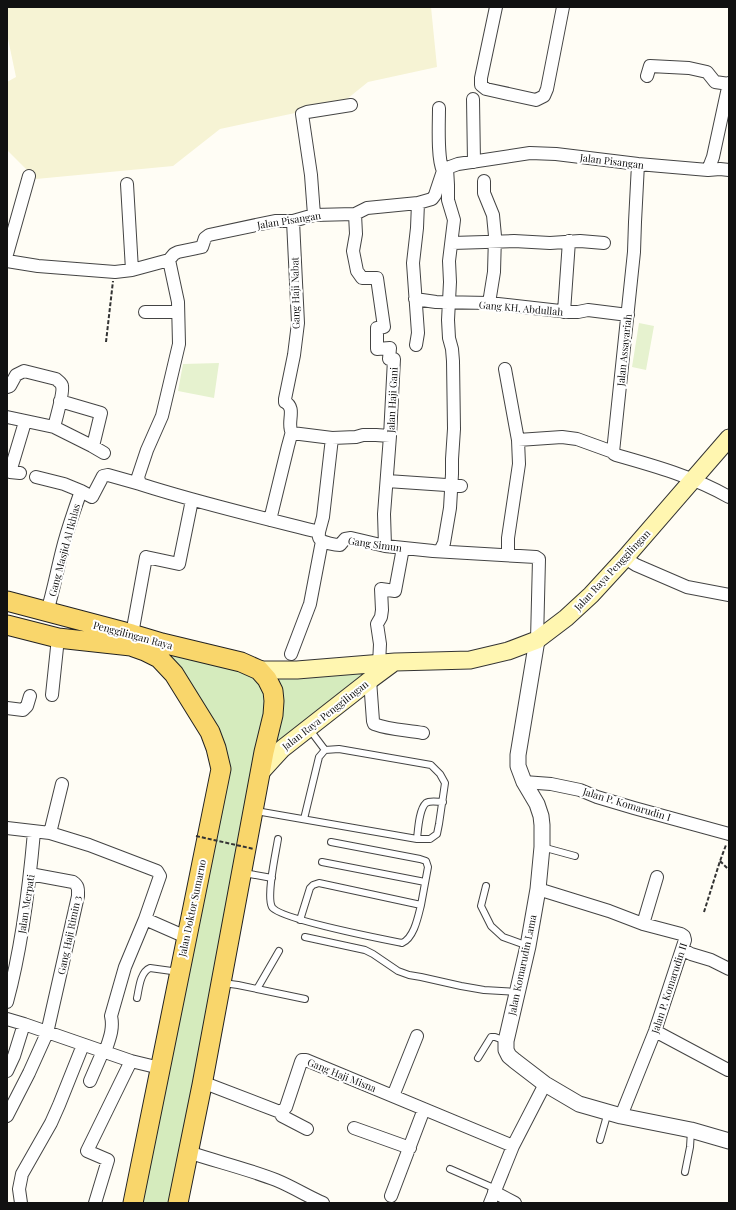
<svg xmlns="http://www.w3.org/2000/svg" width="736" height="1210" viewBox="0 0 736 1210" font-family="'Playfair Display',serif">
<style>
.farmland{fill:#f6f3d4}
.green{fill:#d5ebbd}
.pitch{fill:#e6f2cf}
.lines{fill:none;stroke-linecap:round;stroke-linejoin:round}
.service-casing{stroke:#444;stroke-width:8}
.minor-casing{stroke:#444;stroke-width:14}
.tertiary-casing{stroke:#444;stroke-width:17}
.secondary-casing{stroke:#333;stroke-width:19}
.primary-casing{stroke:#222;stroke-width:21}
.path{stroke:#333;stroke-width:2;stroke-dasharray:4 2;stroke-linecap:butt}
.service{stroke:#fff;stroke-width:6}
.minor{stroke:#fff;stroke-width:12}
.tertiary{stroke:#fff;stroke-width:15}
.secondary{stroke:#fff6b0;stroke-width:17}
.primary{stroke:#f9d66b;stroke-width:19}
.path-bridge{stroke:#333;stroke-width:2;stroke-dasharray:4 2;stroke-linecap:butt}
.labels{text-anchor:middle;dominant-baseline:central;stroke-width:4;stroke-linejoin:round;paint-order:stroke}
.street-label{font-size:10px;fill:#111;stroke:#fff}
</style>
<rect width="100%" height="100%" fill="#fffdf5"/>
<path class="farmland" d="M7,7H431L437,67L368,82L342,103L220,129L173,166L36,179L7,150V82L16,77L7,34Z"/>
<path class="green" d="M162,643L241,662H395L260,773L178,1203H133L221,768Z"/>
<path class="pitch" d="M639,323L654,326L646,370L632,367Z
M219,363L214,398L178,391L183,364Z"/>
<g class="lines">
<defs>
<path id="service" d="M310,730L325,750
M256,811L417,839H430L437,834L439,824L445,783L440,774L431,765L339,749L325,750L319,757L304,819
M278,839C276,852 266,896 272,907C279,919 382,939 402,943C414,938 418,917 421,905L319,883L313,885L310,888L300,920
M417,839C418,830 419,809 426,803C430,800 438,802 443,802
M331,842L420,859L426,861L428,867L421,905
M542,847L575,856
M322,862L425,882
M244,873L272,878
M486,886L481,906L491,926L503,937L528,946
M305,937L365,950L373,954L398,971L409,975L421,977L461,986L484,990L518,992
M223,983L238,985L305,999
M257,989L279,951
M137,998C139,989 140,972 150,968L179,972
M478,1058L491,1037H495L506,1041
M600,1140L608,1112
M450,1169L496,1189
M685,1172L690,1147L691,1131"/>
<path id="minor" d="M496,7L481,78V85L486,89L536,100L544,96L547,89L563,7
M647,76L650,66L689,68L707,72L715,82L729,84
M473,99L474,162
M439,108C439,124 437,158 443,171
M638,164L635,222L634,252L613,452L614,454L616,455C655,466 694,477 729,497
M708,170L713,157L729,83
M484,181V193L493,215L495,236L494,272L489,303
M127,184L132,270
M355,214L356,234L353,251L357,271L362,278H377L384,327L377,328V349L390,348L389,359H394L390,436L384,514L385,546
M314,215L311,175L302,114L307,112L351,105
M452,243L514,241L550,243L580,241L604,243
M7,254L29,176
M169,260L178,302L179,344L162,416L147,450L138,477L140,484C199,503 259,517 319,532C319,535 318,537 320,539C323,543 336,545 340,545L345,539L351,538L385,546L433,551L536,557L539,559L537,640
M7,261L38,266L115,272L132,270L169,260L174,254L178,252L202,247L205,238L209,235L275,221H293L314,215L355,214L367,208L418,203L432,199L435,195L443,171L447,168L458,164L530,153L556,154L638,164L708,170L720,169L729,170
M415,299L436,302L489,303L569,312H578L588,310L628,315
M145,312H178
M564,312L569,241
M416,345L418,333L413,263L417,228L418,203
M505,369L518,440L519,464L508,538V555
M7,387L10,386L16,375L24,371L56,379C58,381 62,383 62,386C64,392 56,419 54,427
M60,401L101,413L93,446
M7,417L54,427L92,446L104,453
M292,433C286,423 297,408 285,402V399L294,355L298,323L293,221
M292,433L332,438L356,437L363,435H376L390,436
M518,440L562,437L577,439L613,452
M20,473L10,472L25,422
M36,477L64,484L81,491
M387,481L461,486
M270,520L288,446L291,435L292,433
M319,532L323,517L332,438
M440,551L444,543L450,508L452,474V459L454,429L453,361L452,349L449,338L448,320L450,282L449,261L454,220L448,200V185L447,168
M625,558L636,565L687,587L729,595
M47,612C53,592 57,571 62,551C67,530 74,511 81,491L92,497L103,476L108,475L140,484
M132,634L146,557L179,564L192,500
M291,654L310,604L322,541
M379,664L380,644L377,624L381,617L382,610L381,589L395,591L403,548
M370,680L373,721L374,724C390,730 407,730 423,733
M52,695L58,638
M7,708L23,710L27,706L30,696
M524,782L551,784L580,790L597,797L634,808L729,834
M7,828L50,833L89,845L157,871L160,876L145,919
M50,833L62,784
M538,889L609,911L643,924L681,934L684,936L685,940L655,1031L621,1116
M643,924L657,877
M682,949L691,954L711,960L729,969
M7,1002C22,947 29,889 34,832
M7,1019L24,1024L131,1061L160,1068
M655,1031L728,1070
M105,1052C109,1040 114,1029 111,1016L125,967L145,919L186,937
M7,1071L14,1056L24,1024
M90,1081L103,1051
M202,1082L280,1112H282L286,1107L301,1062L302,1060H306L513,1146
M393,1096L417,1036
M280,1112L282,1116L307,1129
M7,1116L29,1073L47,1033L78,896C78,890 79,886 73,882L30,874
M354,1128L410,1148
M188,1152C218,1162 248,1169 276,1180C293,1187 307,1196 323,1203
M494,1192L515,1203
M391,1196L424,1109
M21,1203L19,1189L22,1174L51,1123L59,1105L83,1045
M95,1203L108,1160L87,1151L131,1061
M490,1203L513,1146L545,1084"/>
<path id="tertiary" d="M537,640L518,755V766L524,782L537,804L541,816L542,825V847L538,889L528,946L506,1041V1050L509,1056L515,1061L545,1084L579,1104L621,1116L691,1130L729,1141"/>
<path id="secondary" d="M259,670H297L395,662L470,660L508,651L537,640L566,618L591,595L625,558L729,438
M260,773L282,749L370,680L393,663"/>
<path id="primary" d="M7,601L132,634L162,643L241,662L259,670L267,679L273,691L274,701L273,715L264,752L202,1085L178,1203
M7,625L58,638L131,646L145,651L159,658L174,674L210,732L216,748L221,769L133,1203"/>
</defs>
<use href="#service" class="service-casing"/>
<use href="#minor" class="minor-casing"/>
<use href="#tertiary" class="tertiary-casing"/>
<use href="#secondary" class="secondary-casing"/>
<use href="#primary" class="primary-casing"/>
<path class="path" d="M106,342L113,281
M720,861L729,870
M704,912L720,861L726,845"/>
<use href="#service" class="service"/>
<use href="#minor" class="minor"/>
<use href="#tertiary" class="tertiary"/>
<use href="#secondary" class="secondary"/>
<use href="#primary" class="primary"/>
<path class="path-bridge" d="M196,836L254,849"/>
</g>
<g class="labels">
<g class="street-label">
<text transform="translate(612 161) rotate(7)">Jalan Pisangan</text>
<text transform="translate(289 220) rotate(-9)">Jalan Pisangan</text>
<text transform="translate(295 293) rotate(-91)">Gang Haji Nabat</text>
<text transform="translate(521 308) rotate(5)">Gang KH. Abdullah</text>
<text transform="translate(624 350) rotate(-84)">Jalan Assayariah</text>
<text transform="translate(392 400) rotate(-87)">Jalan Haji Gani</text>
<text transform="translate(375 544) rotate(8)">Gang Simun</text>
<text transform="translate(64 550) rotate(-75)">Gang Masjid Al Ikhlas</text>
<text transform="translate(612 570) rotate(-47)">Jalan Raya Penggilingan</text>
<text transform="translate(133 635) rotate(15)">Penggilingan Raya</text>
<text transform="translate(325 715) rotate(-38)">Jalan Raya Penggilingan</text>
<text transform="translate(627 804) rotate(17)">Jalan P. Komarudin I</text>
<text transform="translate(26 904) rotate(-81)">Jalan Merpati</text>
<text transform="translate(192 908) rotate(-78)">Jalan Doktor Sumarno</text>
<text transform="translate(69 935) rotate(-78)">Gang Haji Rimin 3</text>
<text transform="translate(522 965) rotate(-78)">Jalan Komarudin Lama</text>
<text transform="translate(669 988) rotate(-72)">Jalan P. Komarudin II</text>
<text transform="translate(342 1075) rotate(22)">Gang Haji Misna</text>
</g>
</g>
<rect width="736" height="1210" fill="none" stroke="#111111" stroke-width="16"/>
</svg>
